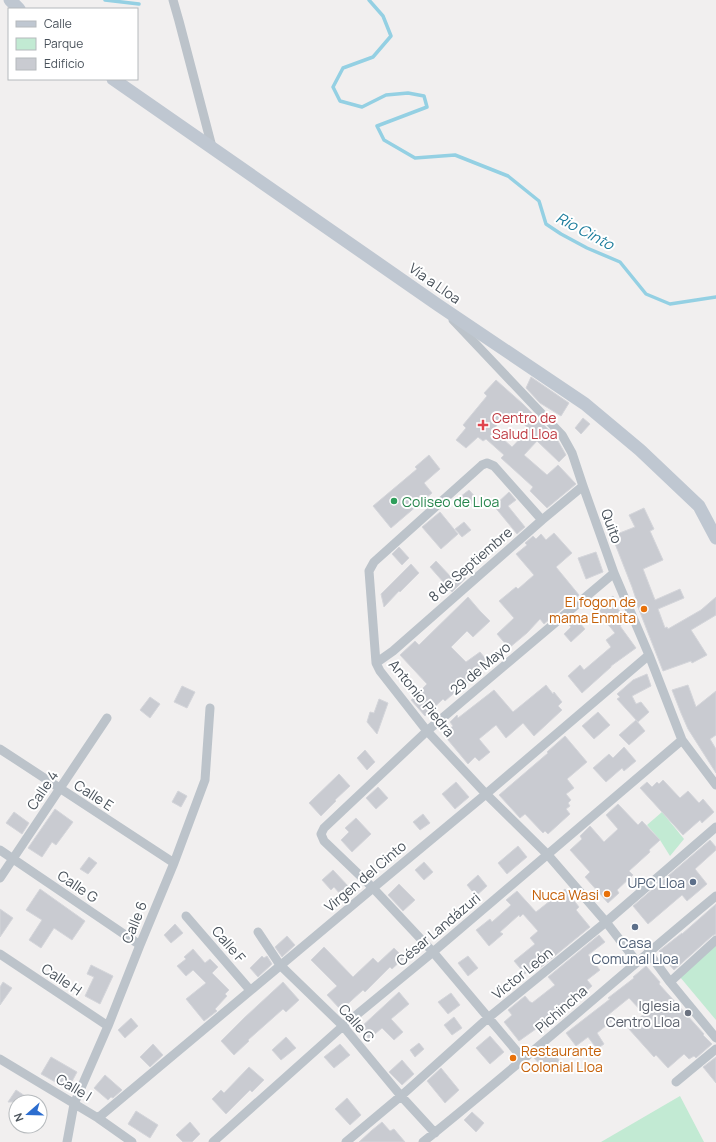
<svg xmlns="http://www.w3.org/2000/svg" width="716" height="1142" viewBox="0 0 716 1142" font-family="Manrope,sans-serif">
<style>
.green{fill:#c2ead3}
.lines{fill:none;stroke-linecap:round;stroke-linejoin:round}
.stream{stroke:#94d0e3;stroke-width:3.5}
.building{fill:#c9cbd1;stroke:#d4d5da;fill-rule:evenodd}
.street{stroke:#bcc3ca;stroke-width:9}
.secondary{stroke:#bfc7d1;stroke-width:13}
.health-dot{fill:#e0444e;stroke:#fff;stroke-width:1.5}
.leisure-dot{fill:#2e9e5b;stroke:#fff;stroke-width:1.5}
.food-dot{fill:#e8710a;stroke:#fff;stroke-width:1.5}
.service-dot{fill:#5c6f8a;stroke:#fff;stroke-width:1.5}
.worship-dot{fill:#6b7280;stroke:#fff;stroke-width:1.5}
.labels{text-anchor:middle;dominant-baseline:central;stroke-width:4;stroke-linejoin:round;paint-order:stroke}
.street-label{font-size:14px;fill:#49525b;stroke:#fff}
.health-label{font-size:14px;fill:#be3a42;stroke:#fff;text-anchor:start}
.leisure-label{font-size:14px;fill:#27864d;stroke:#fff;text-anchor:start}
.food-label{font-size:14px;fill:#c56008;stroke:#fff;text-anchor:end}
.service-label{font-size:14px;fill:#4e5e75;stroke:#fff;text-anchor:end}
.worship-label{font-size:14px;fill:#5b616d;stroke:#fff;text-anchor:end}
.water-label{font-size:15px;font-style:italic;fill:#1b7c9c;stroke:#fff}
</style>
<rect width="100%" height="100%" fill="#f1efef"/>
<path class="green" d="M662,812L684,839L670,856L660,840L647,825Z
M716,944V1020L680,977Z
M680,1096L704,1142H601Z"/>
<g class="lines">
<path class="stream" d="M105,0L139,4
M369,0L383,16L391,36L373,57L343,68L333,87L340,101L362,107L386,95L408,93L424,96L427,107L377,126L384,140L415,158L455,155L508,176L539,201L546,224L561,234L587,248L620,262L646,294L670,304L716,297"/>
</g>
<path class="building" d="M531,377L569,403L561,416L540,403L526,388Z
M496,380L523,404L549,430L548,431L558,441L566,455L559,462L537,441L524,455L547,475L558,465L576,484L547,508L530,491L533,487L501,458L504,455L486,439L483,441L478,437L466,448L456,440L466,428L463,425L487,396L484,393ZM513,414L529,429L512,447L493,430L505,415L510,419Z
M583,418L590,424L581,434L575,428Z
M429,455L440,469L424,483L432,493L391,528L373,506L417,469L415,467Z
M469,490L477,499L468,506L460,497Z
M509,492L516,500L508,506L525,527L517,534L494,506Z
M644,508L654,529L650,531L663,560L643,569L655,600L680,589L684,598L658,609L665,628L667,627L668,629L701,610L716,597V615L691,630L707,655L692,663L691,661L663,671L636,602H637L632,587L612,536L635,527L629,515Z
M440,512L458,534L441,549L422,527Z
M464,522L471,530L462,537L455,529Z
M554,533L572,553L556,567L579,595L544,624L540,619L527,633L509,648L497,634L514,618L499,601L516,587L518,589L534,575L516,554L527,545L525,543L533,536L536,539L541,534L546,540Z
M399,547L409,558L402,565L392,554Z
M596,552L603,572L586,579L578,558Z
M436,561L452,578L459,571L466,578L452,592L430,567Z
M411,564L419,573L400,592L399,591L384,607L381,594Z
M613,596L618,602L615,605L627,620L620,626L636,648L611,666V667L582,693L568,676L580,665L584,670L611,647L606,640L615,633L601,616L598,608Z
M468,597L480,611L490,621L473,637L467,631L451,647L466,662L480,652L490,664L477,675L476,674L462,688L461,687L445,701L443,699L425,716L411,700L427,684L400,655L415,641L419,645Z
M573,615L585,629L571,642L564,634L571,627L566,621Z
M647,674L651,686L632,696L636,704L641,702L649,712L638,722L617,699L620,697L617,694L633,680Z
M546,685L553,694L554,692L562,702L558,706L562,710L534,736L523,723L506,738L496,725L479,739L490,752L479,761L475,757L468,764L443,734L453,726L450,722L457,715L458,718L494,690L513,712Z
M688,685L696,707L716,691V735L710,739L716,749V773L688,729L681,713L672,690Z
M182,686L195,692L187,708L174,702Z
M150,697L160,704L150,718L140,710Z
M379,699L388,703L377,734L367,722L370,712L374,713Z
M598,712L610,725L594,739L582,726Z
M636,720L645,731L629,745L619,735Z
M565,736L587,762L567,779L574,788L566,794L571,800L568,803L570,806L566,809L570,814L548,834L545,831L543,833L525,814L520,818L499,795L548,753L547,752Z
M624,747L636,761L624,771L622,768L606,782L593,768L609,754L613,758Z
M365,750L375,762L367,770L357,758Z
M339,774L350,786L335,800L336,801L321,816L309,803Z
M663,780L680,798L688,791L699,803L703,799L714,812L702,823L700,820L683,835L640,788L647,782L652,787L657,782L659,784Z
M456,782L469,797L455,809L442,794Z
M378,787L388,798L376,809L366,798Z
M178,791L187,796L181,807L172,802Z
M618,804L638,825L642,821L660,840L649,850L650,852L629,871L633,875L617,890L619,893L608,903L585,877L590,872L570,850L582,839L580,836L590,826L604,842L618,829L606,815Z
M55,809L73,822L56,845L52,842L42,857L28,848Z
M14,812L29,823L22,834L6,823Z
M423,814L430,823L420,830L413,822Z
M356,818L371,834L352,852L341,840L349,832L345,828Z
M710,840L716,847V850L695,869L707,884L687,901L682,895L648,924L633,906Z
M518,846L527,857L507,874L498,863Z
M89,857L97,863L88,874L80,869Z
M424,862L433,872L424,880L415,870Z
M333,870L349,887L341,895L334,887L331,890L322,880Z
M478,875L487,886L476,896L467,885Z
M399,884L415,900L403,911L388,895Z
M40,889L85,921L72,940L54,928L41,948L29,940L42,920L26,910Z
M565,889L579,907L576,910L590,927L540,968V967L536,970L534,966L525,974L514,961L535,944L530,938L538,931L523,914L520,917L519,915L500,932L503,934L489,946L476,930L490,919L492,922L511,905L506,900L517,891L536,912Z
M716,904V934L712,936L674,970L669,964L670,963L659,951L682,933V934Z
M0,909L13,918L0,937Z
M175,924L183,933L171,943L164,935Z
M599,935L605,942L588,955L600,970L587,980L592,986L571,1005V1004L519,1041L504,1022L512,1015L508,1010L525,996L530,1002H531L532,1003L555,985L548,977Z
M287,936L295,945L282,957L275,947Z
M324,947L353,977L373,958L378,963L394,948L404,958L392,969L390,967L365,992L363,990L341,1010L327,995L337,986L311,960Z
M193,949L205,963L210,959L218,967L212,973L229,990L225,994L227,996L215,1009L217,1011L204,1021L186,999L206,983L193,970L186,976L177,966L186,959L184,957Z
M262,956L264,958L267,956L272,964L258,977L250,968Z
M468,956L478,968L468,976L458,963Z
M91,965L113,976L100,1004L85,996L94,977L87,974Z
M646,966L660,982L659,984L704,1034L703,1035L712,1044L696,1058L694,1056L689,1059L684,1054L668,1068L656,1055L654,1057L628,1028L644,1014L629,998L608,1015L612,1021L597,1033L604,1044L597,1049L588,1037L576,1046L566,1033L610,999L608,998L634,978L633,977Z
M3,982L12,988L0,1005V987Z
M283,982L299,1000L286,1012L283,1009L248,1040L249,1041L234,1055L221,1041L244,1018Z
M399,992L409,1004L391,1019L403,1032L394,1040L382,1028L369,1039L360,1028Z
M451,993L460,1005L448,1014L438,1002Z
M454,1017L462,1028L452,1035L444,1025Z
M131,1018L138,1026L125,1038L118,1030Z
M490,1036L504,1052L490,1064L476,1048Z
M286,1037L296,1048L281,1060L272,1050Z
M419,1043L424,1049L415,1057L410,1050Z
M153,1044L163,1055L150,1067L140,1057Z
M340,1044L350,1055L334,1068L324,1057Z
M547,1047L565,1066L558,1072L550,1064L545,1070L534,1058Z
M51,1057L77,1072L68,1089L41,1074Z
M716,1057V1083L703,1067Z
M402,1060L414,1074L402,1085L389,1072Z
M249,1067L264,1080L252,1092L250,1090L226,1114L212,1099L221,1090L224,1093Z
M441,1068L459,1090L445,1103L427,1081Z
M105,1075L122,1090L113,1098L111,1097L108,1100L94,1088Z
M16,1090L25,1096L21,1102H8Z
M347,1098L361,1115L350,1125L335,1109Z
M136,1111L158,1125L150,1138L128,1124Z
M472,1112L484,1123L476,1132L464,1120Z
M190,1122L200,1134L192,1142H183L176,1135Z
M382,1122L390,1131L394,1129L405,1142H359L371,1131Z"/>
<g class="lines">
<path class="street" d="M173,0L179,21L212,147
M453,320L562,435L572,453L583,486L614,573L649,655L682,740L716,785
M542,520L494,466L487,463L482,465L374,562L369,571L376,663L380,671L427,731L486,794L548,855L606,922L637,962
M376,663L393,651L542,520L583,486
M0,749L174,863
M0,850L140,945
M0,878L107,718
M186,916L250,990
M258,932L280,965L343,1026L401,1096L435,1133
M648,952L670,982L716,1038
M0,954L108,1026
M670,982L716,940
M0,1059L98,1118L132,1142
M524,1060L433,952L373,888L324,841L321,834L324,828L427,731L614,573
M676,1082L716,1049
M98,1118L373,888L486,794L649,655
M67,1142L74,1104L108,1026L140,945L174,863L205,780L210,708
M213,1142L343,1026L433,952L682,740
M346,1142L401,1096L488,1018L606,922L716,827
M423,1142C523,1062 618,977 716,896"/>
<path class="secondary" d="M10,0L19,9
M113,79L438,305L585,404L640,450L699,506L716,538"/>
</g>
<path class="health-dot" d="M481 419h4v4h4v4h-4v4h-4v-4h-4v-4h4z"/>
<circle class="leisure-dot" cx="394" cy="501" r="4"/>
<g class="food-dot">
<circle cx="644" cy="609" r="4"/>
<circle cx="607" cy="894" r="4"/>
<circle cx="513" cy="1058" r="4"/>
</g>
<g class="service-dot">
<circle cx="693" cy="882" r="4"/>
<circle cx="635" cy="927" r="4"/>
</g>
<circle class="worship-dot" cx="688" cy="1013" r="4"/>
<g class="labels">
<g class="street-label">
<text transform="translate(435 283) rotate(35)">Vía a Lloa</text>
<text transform="translate(612 526) rotate(70)">Quito</text>
<text transform="translate(470 564) rotate(-41)">8 de Septiembre</text>
<text transform="translate(480 668) rotate(-40)">29 de Mayo</text>
<text transform="translate(422 698) rotate(51)">Antonio Piedra</text>
<text transform="translate(42 790) rotate(-56)">Calle 4</text>
<text transform="translate(94 795) rotate(33)">Calle E</text>
<text transform="translate(365 876) rotate(-40)">Virgen del Cinto</text>
<text transform="translate(78 886) rotate(34)">Calle G</text>
<text transform="translate(134 922) rotate(-68)">Calle 6</text>
<text transform="translate(438 929) rotate(-40)">César Landázuri</text>
<text transform="translate(229 944) rotate(49)">Calle F</text>
<text transform="translate(522 973) rotate(-39)">Víctor León</text>
<text transform="translate(62 979) rotate(34)">Calle H</text>
<text transform="translate(561 1009) rotate(-41)">Pichincha</text>
<text transform="translate(357 1023) rotate(48)">Calle C</text>
<text transform="translate(74 1087) rotate(31)">Calle I</text>
</g>
<g class="health-label">
<text x="492" y="417">Centro de<tspan x="492" dy="16">Salud Lloa</tspan></text>
</g>
<g class="leisure-label">
<text x="402" y="501">Coliseo de Lloa</text>
</g>
<g class="food-label">
<text x="636" y="601">El fogon de<tspan x="636" dy="16">mama Enmita</tspan></text>
<text x="599" y="894">Nuca Wasi</text>
<text x="521" y="1050" text-anchor="start">Restaurante<tspan x="521" dy="16">Colonial Lloa</tspan></text>
</g>
<g class="service-label">
<text x="685" y="882">UPC Lloa</text>
<text x="635" y="942" text-anchor="middle">Casa<tspan x="635" dy="16">Comunal Lloa</tspan></text>
</g>
<g class="worship-label">
<text x="680" y="1005">Iglesia<tspan x="680" dy="16">Centro Lloa</tspan></text>
</g>
<g class="water-label">
<text transform="translate(585 231) rotate(28)">Rio Cinto</text>
</g>
</g>
<rect x="8" y="8" width="130" height="72" fill="#ffffff" stroke="#b6babd"/>
<rect x="16" y="21" width="20" height="6" fill="#bfc7d1" stroke="#b6babd"/>
<text x="44" y="28" font-size="12" fill="#49525b">Calle</text>
<rect x="16" y="38" width="20" height="12" fill="#c2ead3" stroke="#b6babd"/>
<text x="44" y="48" font-size="12" fill="#49525b">Parque</text>
<rect x="16" y="58" width="20" height="12" fill="#c9cbd1" stroke="#b6babd"/>
<text x="44" y="68" font-size="12" fill="#49525b">Edificio</text>
<g transform="translate(28 1114) rotate(250)"><circle r="19" fill="#ffffff" stroke="#b6babd"/>
<path d="M0-3L7 15L0 10L-7 15Z" fill="#2c6dcf"/>
<text y="-6" font-size="11" font-weight="bold" text-anchor="middle" fill="#49525b">N</text>
</g>
</svg>
